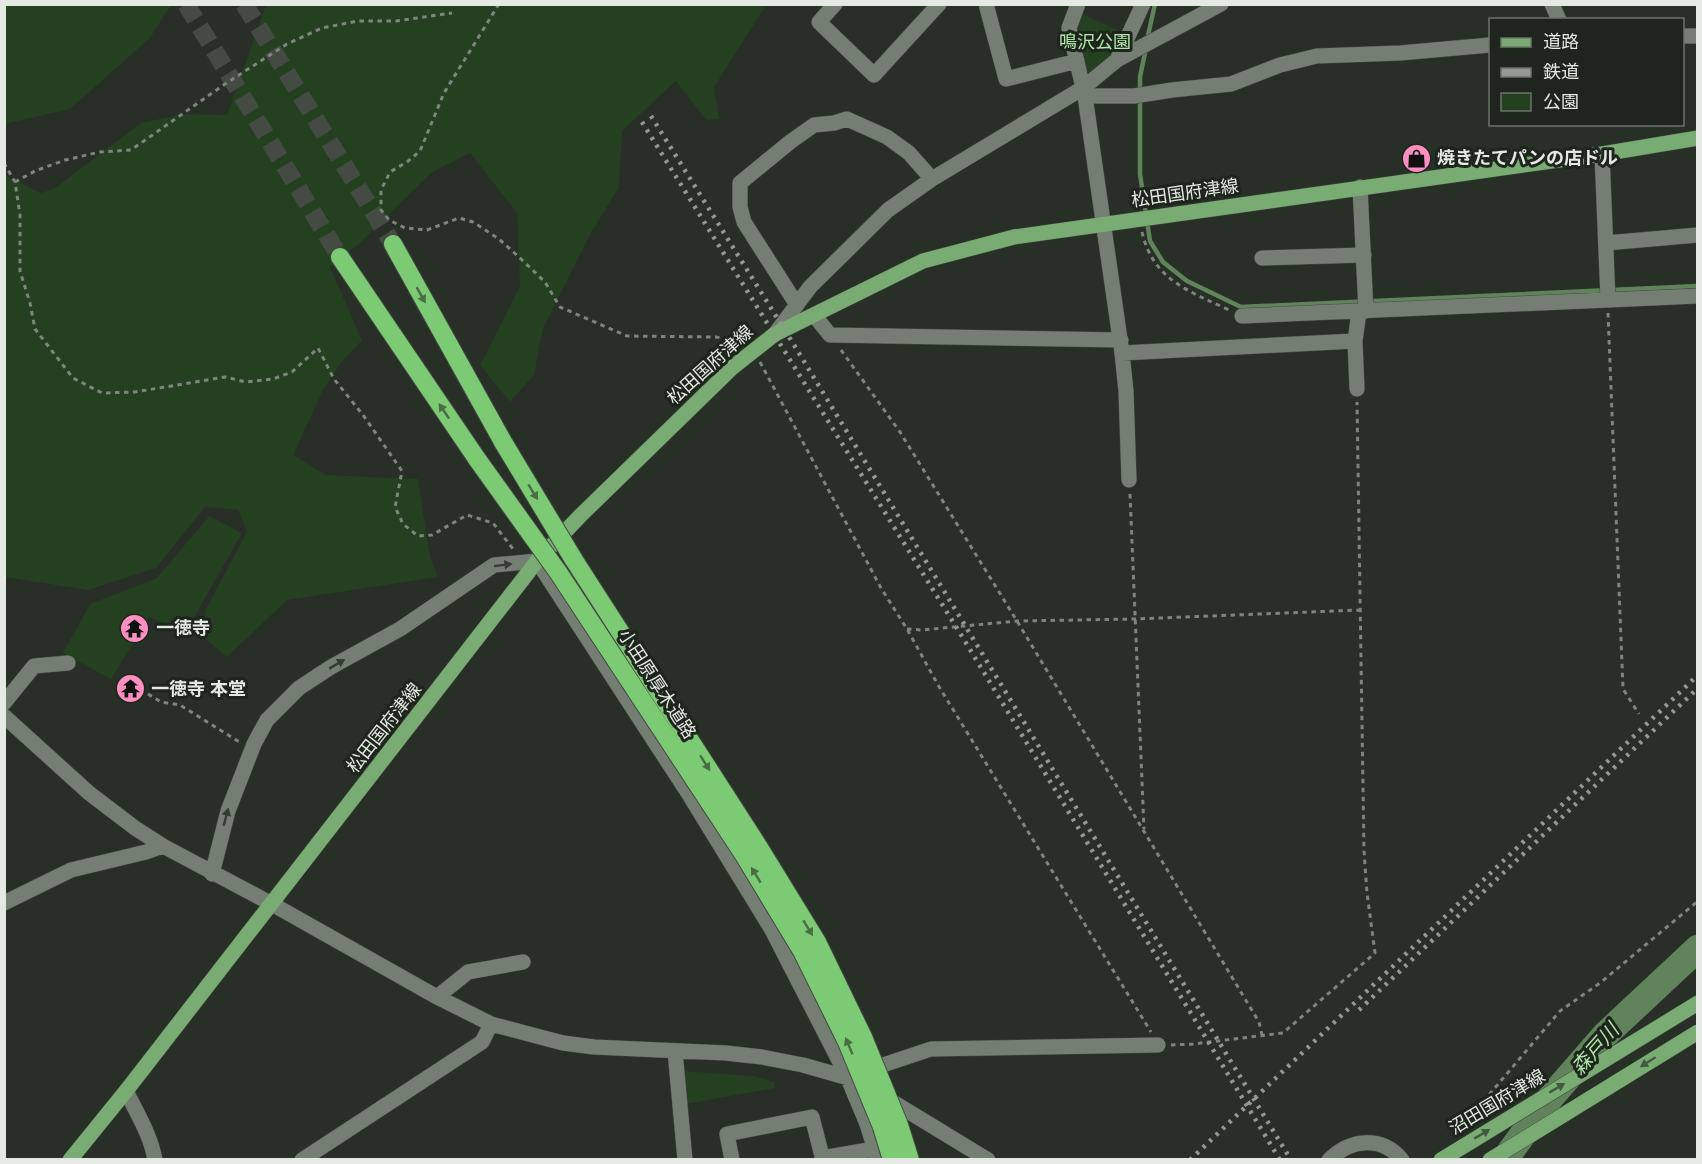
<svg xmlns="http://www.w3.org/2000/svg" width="1702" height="1164" viewBox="0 0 1702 1164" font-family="Arial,'Noto Sans JP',sans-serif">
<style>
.green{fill:#244021}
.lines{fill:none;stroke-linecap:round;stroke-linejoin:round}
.stream{stroke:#60835c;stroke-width:4.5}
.river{stroke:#60835c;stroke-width:27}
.highway-tunnel{stroke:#434b42;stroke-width:18;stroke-dasharray:18 9;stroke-linecap:butt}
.minor-casing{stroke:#434942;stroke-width:16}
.major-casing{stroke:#434942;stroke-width:16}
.highway-casing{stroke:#434942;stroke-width:20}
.path{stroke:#7f857e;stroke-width:3;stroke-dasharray:4.5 4.5;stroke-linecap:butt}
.minor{stroke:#757e73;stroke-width:15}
.major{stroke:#79ac73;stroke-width:15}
.highway{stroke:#7cca73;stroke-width:18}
.rail{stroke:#939992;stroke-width:4.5;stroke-dasharray:3 6;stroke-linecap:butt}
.highway-bridge-casing{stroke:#434942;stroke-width:20;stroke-linecap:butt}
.highway-bridge{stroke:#7cca73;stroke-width:18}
.oneway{fill:#486f43}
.oneway2{fill:#333b32}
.oneway3{fill:#425b3f}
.labels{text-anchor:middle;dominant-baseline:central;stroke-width:6;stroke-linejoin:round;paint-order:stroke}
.park-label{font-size:18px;fill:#b2e9aa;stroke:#1d251c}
.poi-label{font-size:18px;font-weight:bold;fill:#e4e9e3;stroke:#1d251c;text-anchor:start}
.street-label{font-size:18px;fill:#e4e9e3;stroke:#1d251c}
.water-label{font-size:20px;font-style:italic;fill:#aee5a6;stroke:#1d251c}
</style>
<rect width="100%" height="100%" fill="#272f26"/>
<path class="green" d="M4,5L5,4L171,5L150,38L70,109L5,124Z
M266,5H766L714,87L719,119L706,120L676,81L622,131L619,187L591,233L543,328L534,375L510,402L480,365L520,286L517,213L470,153L432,172L361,242L330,267L362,340L341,363L323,390L293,455L326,475L418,479L430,557L438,577L287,600L227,657L204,638L205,611L247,532L238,510L205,507L156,568L88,590L5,577L4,175L41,193L55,188L141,123L183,114L227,115Z
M1078,12L1124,33L1109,61L1095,74L1081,70L1071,29Z
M209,516L242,533L193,619L196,636L149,617L111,679L63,653L90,604L157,578Z
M682,1071L754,1076L774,1082L775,1088L686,1104Z"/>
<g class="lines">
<path class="stream" d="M1147,40L1155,4
M1146,48L1140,77V174L1150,241L1163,262L1187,281L1241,307L1698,286"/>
<path class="river" d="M1505,1159L1545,1104L1605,1035L1698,948"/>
<path class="highway-tunnel" d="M186,4L340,257
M244,4L393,244"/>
<defs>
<path id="minor" d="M835,4L819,22L874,75L939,4
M986,4L1006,79L1077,61
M1078,4L1069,28L1085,96H1134L1172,90L1231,84L1280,65L1317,56L1400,53L1490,45
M1552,4L1559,20
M1682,36H1698
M1117,60L1143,4
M1085,96L1122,353L1126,391L1129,480
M1602,154L1608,299
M1360,187L1366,311
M1606,243L1698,235
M1262,258L1364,255
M797,305L744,222L740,207V183L790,142L814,125L834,123L847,119L887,137L909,153L932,179
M814,315L830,335L1121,340
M1242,316L1698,296
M775,334L810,287L888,210L932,179L1083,88L1117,60L1221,4
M1122,353L1355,341
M1357,389L1355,341L1359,312
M4,703L34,666L68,663
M4,716L89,793L135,828L163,846L272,904L437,997L491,1024L563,1043L594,1047L726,1053L762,1057L803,1065L852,1079
M212,874L228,811L254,744L267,720L299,688L331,667L400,629L494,565L537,561L690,796L772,930L847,1076L867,1124L878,1160
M4,903L71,870L146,852L163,846
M437,997L468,972L523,962
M675,1051L685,1160
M865,1071L931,1049L1158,1045
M126,1091C137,1113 151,1136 155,1160
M883,1096L988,1160
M822,1158L874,1149
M302,1160L482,1042L491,1024
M732,1160L727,1134L812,1117L823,1160
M1329,1160C1350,1139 1382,1135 1402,1160"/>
<path id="major" d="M70,1160L126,1091L537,561L580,516L733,367L775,334L923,261L1014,237L1602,154L1698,138
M1441,1160L1698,1003
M1490,1160L1698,1032"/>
<path id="highway" d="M393,244L503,442
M340,257L477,459"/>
</defs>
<use href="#minor" class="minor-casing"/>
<use href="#major" class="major-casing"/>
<use href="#highway" class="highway-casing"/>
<path class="path" d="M499,4L444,93L420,151L407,162L390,172L381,190V210L389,220L405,228L427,230L459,218L473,222L499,239L519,257L545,282L560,307L627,336L716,337L743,342
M4,163L15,182L20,215V271L30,303L35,329L73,378L102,393L135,392L225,377L246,382L273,379L292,372L318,348L334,379L363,415L402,471L395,507L403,524L418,536L432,535L467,515L493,523L513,549
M15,182L35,171L65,160L100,152L131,150L225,84L287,44L322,28L358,21H396L452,13
M1142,232C1153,280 1189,291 1229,310
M1608,313L1623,689L1639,714
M841,350L900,432L1017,621L1259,1022L1262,1035
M760,362L881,588L907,629L938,685L1151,1032
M1130,494L1144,829
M907,629L922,630L1017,621L1135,619L1360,610
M148,694L161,702L180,705L241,743
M1171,1045L1193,1044L1283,1033L1375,953L1367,893L1364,851L1357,402
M1466,1122L1560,1011L1600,983L1698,901"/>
<use href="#minor" class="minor"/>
<use href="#major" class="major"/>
<use href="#highway" class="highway"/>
<path class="rail" d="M651,116L794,345L1291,1160
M642,122L963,638L1280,1160
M1359,1010L1698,688
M1190,1160L1698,675"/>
<defs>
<path id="highway-bridge" d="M503,442L574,560L760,849L817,942L863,1037L899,1125L910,1160
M477,459L558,572L744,855L802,951L847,1042L882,1127L892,1160"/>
</defs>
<use href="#highway-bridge" class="highway-bridge-casing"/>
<use href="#highway-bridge" class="highway-bridge"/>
</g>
<defs><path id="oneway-solid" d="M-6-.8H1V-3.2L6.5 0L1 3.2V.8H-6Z" transform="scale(1.5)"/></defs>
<g class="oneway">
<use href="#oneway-solid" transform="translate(421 295) rotate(61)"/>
<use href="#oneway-solid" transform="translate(444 411) rotate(-124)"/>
<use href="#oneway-solid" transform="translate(533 492) rotate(59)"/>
<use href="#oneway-solid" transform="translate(705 763) rotate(57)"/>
<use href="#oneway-solid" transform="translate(756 875) rotate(-121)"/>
<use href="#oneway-solid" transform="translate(808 928) rotate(59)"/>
<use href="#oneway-solid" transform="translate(849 1046) rotate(-113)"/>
</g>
<g class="oneway2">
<use href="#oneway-solid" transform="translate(503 565) rotate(-7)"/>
<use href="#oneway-solid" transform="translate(337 664) rotate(-31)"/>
<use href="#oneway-solid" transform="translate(226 817) rotate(-75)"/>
</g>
<g class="oneway3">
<use href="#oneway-solid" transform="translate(1648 1062) rotate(148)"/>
<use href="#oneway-solid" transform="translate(1557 1088) rotate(-31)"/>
<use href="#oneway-solid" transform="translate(1482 1134) rotate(-31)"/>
</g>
<defs>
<symbol id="shop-disc" viewBox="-11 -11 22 22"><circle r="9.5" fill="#fc8fc1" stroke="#1d251c"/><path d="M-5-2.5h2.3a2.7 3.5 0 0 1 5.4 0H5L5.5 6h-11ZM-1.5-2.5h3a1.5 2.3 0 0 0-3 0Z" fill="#111"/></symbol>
<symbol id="temple-disc" viewBox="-11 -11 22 22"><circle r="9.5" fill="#fc8fc1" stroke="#1d251c"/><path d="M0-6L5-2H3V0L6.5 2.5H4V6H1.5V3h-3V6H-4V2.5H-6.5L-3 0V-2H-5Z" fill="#111"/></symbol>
</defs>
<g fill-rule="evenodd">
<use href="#shop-disc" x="1400" y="142" width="33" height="33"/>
<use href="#temple-disc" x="118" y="612" width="33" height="33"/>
<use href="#temple-disc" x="114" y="672" width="33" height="33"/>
</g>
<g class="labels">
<g class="park-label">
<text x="1095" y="42">鳴沢公園</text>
</g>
<g class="poi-label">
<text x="1437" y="158">焼きたてパンの店ドル</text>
<text x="156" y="628">一徳寺</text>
<text x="151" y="689">一徳寺 本堂</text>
</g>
<g class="street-label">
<text transform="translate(1185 193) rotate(-8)">松田国府津線</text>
<text transform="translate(710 365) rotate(-42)">松田国府津線</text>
<text transform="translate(657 684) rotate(57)">小田原厚木道路</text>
<text transform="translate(384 728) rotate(-52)">松田国府津線</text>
<text transform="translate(1497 1102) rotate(-31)">沼田国府津線</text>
</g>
<g class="water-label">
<text transform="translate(1595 1049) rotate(-49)">森戸川</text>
</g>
</g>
<rect width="1702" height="1164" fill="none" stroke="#e4e9e3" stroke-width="12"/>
<rect x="1489" y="18" width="195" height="108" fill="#1d251c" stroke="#6d736c" stroke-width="1.5"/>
<rect x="1501" y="38" width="30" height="9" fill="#79ac73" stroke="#6d736c" stroke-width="1.5"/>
<text x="1543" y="48" font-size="18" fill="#e4e9e3">道路</text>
<rect x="1501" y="68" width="30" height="9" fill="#939992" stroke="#6d736c" stroke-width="1.5"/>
<text x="1543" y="78" font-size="18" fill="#e4e9e3">鉄道</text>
<rect x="1501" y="93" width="30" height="18" fill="#244021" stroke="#6d736c" stroke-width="1.5"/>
<text x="1543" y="108" font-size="18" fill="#e4e9e3">公園</text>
</svg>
